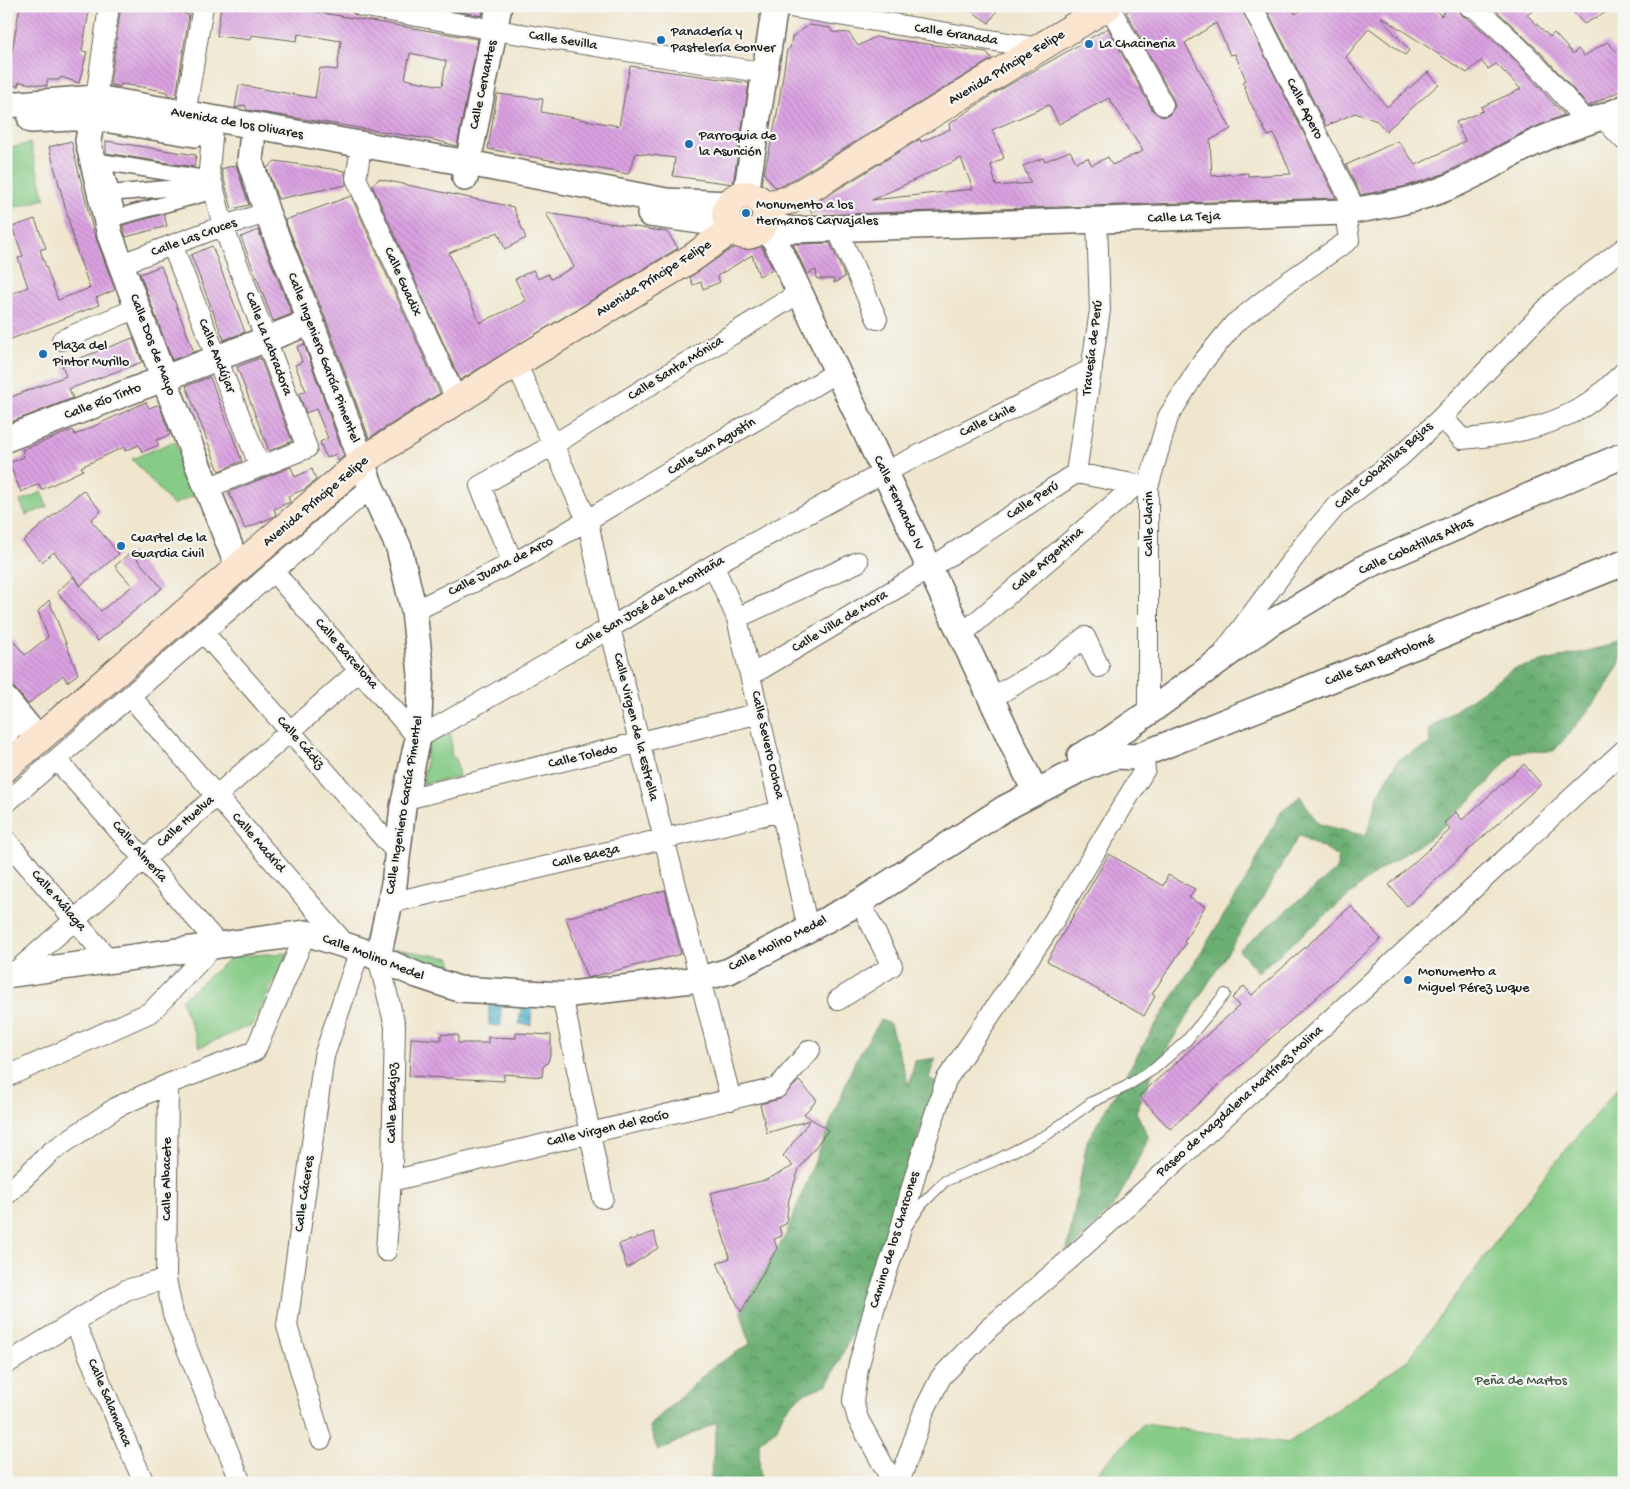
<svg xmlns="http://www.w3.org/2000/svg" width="1630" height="1489" viewBox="0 0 1630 1489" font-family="'Gochi Hand',sans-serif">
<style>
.forest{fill:url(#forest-crowns);stroke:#446648}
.green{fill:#86cb86;stroke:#517451}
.water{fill:url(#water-waves);stroke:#316571}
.building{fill:url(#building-back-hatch);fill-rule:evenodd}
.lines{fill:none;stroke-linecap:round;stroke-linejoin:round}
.service-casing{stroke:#66635a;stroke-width:12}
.pedestrian-casing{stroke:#66635a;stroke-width:18}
.minor-casing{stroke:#66635a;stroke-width:22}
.tertiary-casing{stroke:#66635a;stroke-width:28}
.secondary-casing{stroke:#66635a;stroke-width:30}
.service{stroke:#fff;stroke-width:10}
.pedestrian{stroke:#fff;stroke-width:15}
.minor{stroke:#fff;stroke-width:20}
.tertiary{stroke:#fff;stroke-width:25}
.secondary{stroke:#fbe5cf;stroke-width:28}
.poi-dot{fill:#1f6fb2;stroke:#f6f6f2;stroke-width:2}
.labels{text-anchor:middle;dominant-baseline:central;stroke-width:4.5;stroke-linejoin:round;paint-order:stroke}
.poi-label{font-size:14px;fill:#1c1c1c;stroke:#f6f6f2;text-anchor:start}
.street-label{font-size:14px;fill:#1c1c1c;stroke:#f6f6f2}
.park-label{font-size:14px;fill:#415941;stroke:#f6f6f2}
</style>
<defs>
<pattern id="forest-crowns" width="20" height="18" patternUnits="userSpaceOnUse" patternTransform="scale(1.25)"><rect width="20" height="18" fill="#6caf73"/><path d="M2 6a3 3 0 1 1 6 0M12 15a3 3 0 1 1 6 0" fill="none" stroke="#588e5e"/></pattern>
<pattern id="water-waves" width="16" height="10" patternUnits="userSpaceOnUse" patternTransform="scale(1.25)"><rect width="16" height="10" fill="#46aec6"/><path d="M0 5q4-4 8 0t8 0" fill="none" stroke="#3a8da0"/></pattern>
<pattern id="building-back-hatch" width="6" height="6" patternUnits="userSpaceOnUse" patternTransform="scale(1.25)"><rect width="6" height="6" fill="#daa1e1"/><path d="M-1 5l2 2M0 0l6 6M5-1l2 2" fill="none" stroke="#ba8ac0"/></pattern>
</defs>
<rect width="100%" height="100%" fill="#f6f6f2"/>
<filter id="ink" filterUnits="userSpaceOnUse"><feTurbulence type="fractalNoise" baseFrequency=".02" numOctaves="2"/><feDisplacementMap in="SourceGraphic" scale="10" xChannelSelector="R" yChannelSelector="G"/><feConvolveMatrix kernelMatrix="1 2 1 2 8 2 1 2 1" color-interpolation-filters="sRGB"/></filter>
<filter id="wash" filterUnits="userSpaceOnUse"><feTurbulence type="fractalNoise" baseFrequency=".0096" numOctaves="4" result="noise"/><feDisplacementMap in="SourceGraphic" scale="20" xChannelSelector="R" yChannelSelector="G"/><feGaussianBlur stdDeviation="1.12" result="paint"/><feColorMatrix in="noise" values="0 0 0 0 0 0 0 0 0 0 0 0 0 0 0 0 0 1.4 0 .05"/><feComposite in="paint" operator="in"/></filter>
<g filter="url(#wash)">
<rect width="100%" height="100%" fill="#efe6cd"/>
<path class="forest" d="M1623,642C1630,668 1571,730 1554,751L1514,752L1486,785L1434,835L1378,871L1258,972L1239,950L1336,870L1339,857L1299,835L1264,895L1154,1069L1136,1112L1149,1138L1116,1203L1066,1256L1087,1141L1151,1032L1246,880L1281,812L1300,796L1319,824L1366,836L1379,793L1398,760L1430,744L1429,729L1513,669Z
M881,1020L890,1024L909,1086L915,1061L936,1058L929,1078L936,1083L870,1284L852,1333L828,1384L801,1395L783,1413L776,1430L759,1442L760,1483H710L717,1422L658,1451L649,1426L711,1368L750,1344L741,1312L786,1234L855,1061Z"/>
<path class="green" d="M30,143L45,199L6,210V149Z
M175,441L195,495L173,505L132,459Z
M42,492L47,507L26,515L20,501Z
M451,733V755L456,759L459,777L423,784L428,744Z
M395,949L451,958L454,976L395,957Z
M288,953L253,1024L200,1047L181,1000L233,956Z
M1624,1081V1483H1087L1143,1424L1288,1443L1409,1359L1545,1175Z"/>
<path class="water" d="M489,1004H501V1026L489,1025Z
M521,1005L532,1006L531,1025L519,1024Z"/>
<g id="blocks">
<path class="building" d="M20,6H90L82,51L87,52L79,83L61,77L59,80H47V86L19,82L18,86L6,85Z
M121,6H181L180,12L189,15L176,97L167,95V92L142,87L121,84L120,87L110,85Z
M221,6H281L478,39L457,146L434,140L247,110L245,105L235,108L239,85L315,98L320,68L337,70L341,41L298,34L297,41L252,35L251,40L217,36ZM410,53L446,61L442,86L405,79Z
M430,6H484L482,16Z
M964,6H1000L989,23Z
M1135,6H1240L1336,198L813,215L809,207L920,139L921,142L950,129L949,124L995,93L1108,28L1153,111L1162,117L1169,115L1175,106L1173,99L1126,12ZM1216,23L1230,55L1235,54L1246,80L1243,82L1249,100L1268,136L1274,134L1291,174L1248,176V173L1212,176L1210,140L1231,129L1185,43ZM1109,98L1143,151L1112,165L1108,157L1092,165L1088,158L1076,162L1070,151L1045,161L1043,158L1023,166L1031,183L996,186L991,165L1004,158L992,130L1049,105L1059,124ZM961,158L973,189L872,200Z
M1265,6H1292L1295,14L1310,6H1433L1441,16L1449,6L1458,9L1460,14L1469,19L1511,56L1564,115L1526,131L1443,174L1407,186L1361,195L1346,165L1398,141L1416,165L1465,141L1456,122L1483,111L1481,107L1521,89L1496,64L1488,69L1481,61L1467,73L1382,17L1381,18L1409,50L1405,55L1369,28L1346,57L1387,107L1428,72L1439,84L1386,131L1377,121L1355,113L1326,126Z
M1500,6H1539L1527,15L1550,37L1554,33L1573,54L1578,49L1584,56L1607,42L1624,59V89L1588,106L1541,53L1496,10Z
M1568,6H1618L1584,24Z
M809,25L830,28L832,32L849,33L858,46L875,37L987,52L992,59L784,185L775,187L764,174L776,120L787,50L790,48L792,37Z
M630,66L749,83L733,184L673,176L675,158L636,153L628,174L488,149L497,94L543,99L541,112L619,126Z
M71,141L93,230L115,290L96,298L99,305L6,341V296L28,287L18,258L23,256L12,227L35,219L46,248L40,250L58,300L90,288L78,255L49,147Z
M106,141L196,155L194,167L106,153Z
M275,161L345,171L346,185L278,199L267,168Z
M236,165L249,205L232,209L221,169Z
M379,179L513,207L526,238L505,249L498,232L449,253L480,323L526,301L515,279L533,270L538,279L548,274L551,279L574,267L546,213L667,232L678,248L460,380L372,185Z
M351,196L440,393L369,438L325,317L285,220Z
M164,214L167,226L126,237L123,225Z
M258,230L292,314L273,321L241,237Z
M759,242L773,269L759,276L752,255L717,276L720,282L703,289L701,282L693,285L690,277L728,251L738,246Z
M830,243L845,277L834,283V279H817L816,270L807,274L793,244Z
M212,246L245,332L224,340L191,255Z
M161,266L194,352L172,360L140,274Z
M133,338L142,362L69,389L73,398L6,424V399L66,376L62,365Z
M304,344L344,456L338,461L336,454L326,458L320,442L328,438L316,409L306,413L299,394L306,391L295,365L302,362L297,347Z
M260,358L292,441L269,451L237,367Z
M210,377L242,461L219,471L186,386Z
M146,402L149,408L157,405L160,407L170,435L156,440L159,445L142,452L139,445L125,451L124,447L81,467L83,470L41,490L39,484L21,492L9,463L24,457L22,450L73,430L75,435Z
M291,467L295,477L312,469L316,480L305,489L288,496L290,502L274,509L276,514L273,517L245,529L229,492Z
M83,490L101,511L91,520L119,554L81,585L54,552L42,562L23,541Z
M131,552L162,588L98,641L57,592L73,577L101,611L132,586L115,566Z
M49,600L78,674L67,682L63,675L28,704L6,678V632L25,655L48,637L38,611Z
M1524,764L1541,784L1407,906L1389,885L1450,830L1444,823L1456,812L1462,820Z
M1109,854L1163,886L1168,875L1195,889L1189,898L1205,906L1184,942L1186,943L1152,994L1155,996L1144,1016L1047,961Z
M665,890L681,954L587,978L566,918Z
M1351,906L1381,939L1170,1129L1139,1096L1239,1006L1232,998L1244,986L1252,995Z
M516,1033L551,1035V1051L548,1062L543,1067L542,1077L504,1074V1081L409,1076L411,1038L441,1040V1034L458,1035V1043H488V1037L516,1038Z
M799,1081L817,1100L804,1114L828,1130L799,1169L789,1199L786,1224L779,1227L782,1236L774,1239L777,1248L741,1312L717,1263L730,1258L710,1193L766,1180L793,1166L783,1156L810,1120L767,1133L760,1104L780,1099Z
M654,1232L658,1248L627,1268L619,1244Z"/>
</g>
</g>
<g filter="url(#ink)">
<use href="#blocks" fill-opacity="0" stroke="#66635a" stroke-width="1"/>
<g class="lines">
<defs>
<path id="service" d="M907,1226L922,1204L945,1181L994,1161L1048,1134L1092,1102L1125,1087L1154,1069L1186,1041L1225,994"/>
<path id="pedestrian" d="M103,162L202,178L206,193L118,217Z
M103,194L207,185"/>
<path id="minor" d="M361,6L495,30L766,73
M784,6L1039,48
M1109,6L1163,105
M1469,6L1475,8C1516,42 1551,79 1585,121
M96,98L109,6
M185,115L203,6
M1603,118L1624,140
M359,160L356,178L457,401
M837,229L877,319
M172,245L260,467
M121,264L223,226L267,213
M62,340L137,308
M516,363L588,522L610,628L731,1100
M1442,417L1462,439C1504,436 1545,429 1583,407C1598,398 1611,384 1624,372
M1076,473L1100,310L1097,222
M207,488L307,448L223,226L209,170L212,137
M513,563L480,486L553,445L799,293
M713,565L737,618L808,928
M273,571L418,738L610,628L713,565L883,473L1092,369
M414,611L525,557L837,372
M737,618L858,562
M203,632L397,853
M961,635L1136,485
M1226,649L1305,543L1337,505L1401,456L1442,417L1555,300L1624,248
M751,675L929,569L1076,473L1148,487
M130,696L346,945
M990,699L1055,661L1085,637L1099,667
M1148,713V487L1168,417L1202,363L1234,324L1282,286L1349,240L1345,212L1350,199L1252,6
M6,735L22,720
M57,760L220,946
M406,799L760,713
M6,803L371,487
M6,840L110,961
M390,903L782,811
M378,957L395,1026L392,1165L386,1251
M13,974L360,670
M562,995L603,1198
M838,1000L892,966L860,902
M6,1077L151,1012L214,946
M391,1181L777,1088L810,1050
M6,1195L51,1152L117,1107L168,1084
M75,1323L144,1483
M6,1364L126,1290L166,1279
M321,1439L287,1326L324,1056L360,950
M241,1483L173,1314L166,1279L168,1084L255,1051L306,933
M893,1483L858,1419L853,1401L858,1368L876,1302L897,1242L916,1172L946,1080L1048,930L1145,769L1144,763L1136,757
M899,1483L924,1411L941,1377L989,1328L1070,1259L1624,750"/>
<path id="tertiary" d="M6,105L96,98L468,163L666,201L729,204
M92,117L88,141L110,235L164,379L238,567
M31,120L92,117L195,134
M252,142L250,161L267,213L311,322L371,487L399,548L414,611L421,674L418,738L403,807L394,884L378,957
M465,178L499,6
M746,194L775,6
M650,214L715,223L727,222
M765,223L791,230L1345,212C1380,206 1416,201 1449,187C1482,173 1512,152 1545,138C1571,126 1598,120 1624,108
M764,226L775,240L1031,783
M6,439L311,322
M6,700L39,740
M1080,756L1108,741L1148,713L1269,624L1367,566L1624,455
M6,975L306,933L360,950L417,975L459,989L562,995L700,979L729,971L860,902L1005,808L1079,770L1115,756L1136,757L1624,563"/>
<path id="secondary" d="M726 215a20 20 0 1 1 40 0a20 20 0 1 1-40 0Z
M764,205L790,200L1108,6
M6,767L362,461L516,363L692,258L732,229"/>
</defs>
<use href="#service" class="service-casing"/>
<use href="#pedestrian" class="pedestrian-casing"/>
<use href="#minor" class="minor-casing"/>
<use href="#tertiary" class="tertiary-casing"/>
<use href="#secondary" class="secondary-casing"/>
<use href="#service" class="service"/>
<use href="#pedestrian" class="pedestrian"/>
<use href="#minor" class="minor"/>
<use href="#tertiary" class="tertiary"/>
<use href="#secondary" class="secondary"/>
</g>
</g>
<g class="poi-dot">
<circle cx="661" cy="40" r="5"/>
<circle cx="1089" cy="44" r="5"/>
<circle cx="689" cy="144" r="5"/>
<circle cx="746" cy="213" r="5"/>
<circle cx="43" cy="354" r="5"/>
<circle cx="121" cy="546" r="5"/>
<circle cx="1408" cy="980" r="5"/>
</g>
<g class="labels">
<g class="poi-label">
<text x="671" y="32">Panadería y<tspan x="671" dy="16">Pastelería Gonver</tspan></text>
<text x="1099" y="44">La Chacineria</text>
<text x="699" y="136">Parroquia de<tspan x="699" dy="16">la Asunción</tspan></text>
<text x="756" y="205">Monumento a los<tspan x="756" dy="16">Hermanos Carvajales</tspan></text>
<text x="53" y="346">Plaza del<tspan x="53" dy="16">Pintor Murillo</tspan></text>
<text x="131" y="538">Cuartel de la<tspan x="131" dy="16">Guardia Civil</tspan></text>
<text x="1418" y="972">Monumento a<tspan x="1418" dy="16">Miguel Pérez Luque</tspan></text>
</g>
<g class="street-label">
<text transform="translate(956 35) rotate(9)">Calle Granada</text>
<text transform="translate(563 41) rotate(9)">Calle Sevilla</text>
<text transform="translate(1007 68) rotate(-31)">Avenida Príncipe Felipe</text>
<text transform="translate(484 85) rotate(-78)">Calle Cervantes</text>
<text transform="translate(1304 109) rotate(63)">Calle Apero</text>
<text transform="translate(237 124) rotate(10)">Avenida de los Olivares</text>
<text transform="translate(1184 218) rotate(-2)">Calle La Teja</text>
<text transform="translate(194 238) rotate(-20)">Calle Las Cruces</text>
<text transform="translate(654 279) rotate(-32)">Avenida Príncipe Felipe</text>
<text transform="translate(402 282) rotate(66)">Calle Guadix</text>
<text transform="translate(268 344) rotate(69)">Calle La Labradora</text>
<text transform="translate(152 345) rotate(69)">Calle Dos de Mayo</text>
<text transform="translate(1093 348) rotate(-83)">Travesía de Perú</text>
<text transform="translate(216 356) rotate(68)">Calle Andújar</text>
<text transform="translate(323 358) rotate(69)">Calle Ingeniero García Pimentel</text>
<text transform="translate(676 369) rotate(-32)">Calle Santa Mónica</text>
<text transform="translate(103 402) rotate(-21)">Calle Río Tinto</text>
<text transform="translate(988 421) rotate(-26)">Calle Chile</text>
<text transform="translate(712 447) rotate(-31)">Calle San Agustín</text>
<text transform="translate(1384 466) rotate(-41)">Calle Cobatillas Bajas</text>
<text transform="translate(1033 501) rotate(-33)">Calle Perú</text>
<text transform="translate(316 502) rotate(-40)">Avenida Príncipe Felipe</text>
<text transform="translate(898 503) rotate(65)">Calle Fernando IV</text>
<text transform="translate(1149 524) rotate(-90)">Calle Clarin</text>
<text transform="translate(1416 547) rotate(-24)">Calle Cobatillas Altas</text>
<text transform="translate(1048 560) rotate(-41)">Calle Argentina</text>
<text transform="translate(501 567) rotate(-27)">Calle Juana de Arco</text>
<text transform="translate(650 604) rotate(-31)">Calle San José de la Montaña</text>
<text transform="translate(840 622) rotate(-31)">Calle Villa de Mora</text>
<text transform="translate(346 654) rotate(49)">Calle Barcelona</text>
<text transform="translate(1380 661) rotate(-22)">Calle San Bartolomé</text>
<text transform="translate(635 727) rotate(76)">Calle Virgen de la Estrella</text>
<text transform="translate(300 743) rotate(49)">Calle Cádiz</text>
<text transform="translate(767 745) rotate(77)">Calle Severo Ochoa</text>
<text transform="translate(583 757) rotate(-13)">Calle Toledo</text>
<text transform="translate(405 805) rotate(-81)">Calle Ingeniero García Pimentel</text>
<text transform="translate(186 822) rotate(-41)">Calle Huelva</text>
<text transform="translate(258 843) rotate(49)">Calle Madrid</text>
<text transform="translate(139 852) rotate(49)">Calle Almería</text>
<text transform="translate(586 857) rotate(-13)">Calle Baeza</text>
<text transform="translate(58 901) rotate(49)">Calle Málaga</text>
<text transform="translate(778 944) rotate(-27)">Calle Molino Medel</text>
<text transform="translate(373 958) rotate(21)">Calle Molino Medel</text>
<text transform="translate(1240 1102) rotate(-42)">Paseo de Magdalena Martínez Molina</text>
<text transform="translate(393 1103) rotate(-89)">Calle Badajoz</text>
<text transform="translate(608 1129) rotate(-13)">Calle Virgen del Rocío</text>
<text transform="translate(167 1179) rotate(-90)">Calle Albacete</text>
<text transform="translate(305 1194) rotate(-82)">Calle Cáceres</text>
<text transform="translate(895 1240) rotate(-73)">Camino de los Charcones</text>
<text transform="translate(109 1403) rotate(67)">Calle Salamanca</text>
</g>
<g class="park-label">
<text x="1521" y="1381">Peña de Martos</text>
</g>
</g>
<rect width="1630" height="1489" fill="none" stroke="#f6f6f2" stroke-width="25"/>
</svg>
